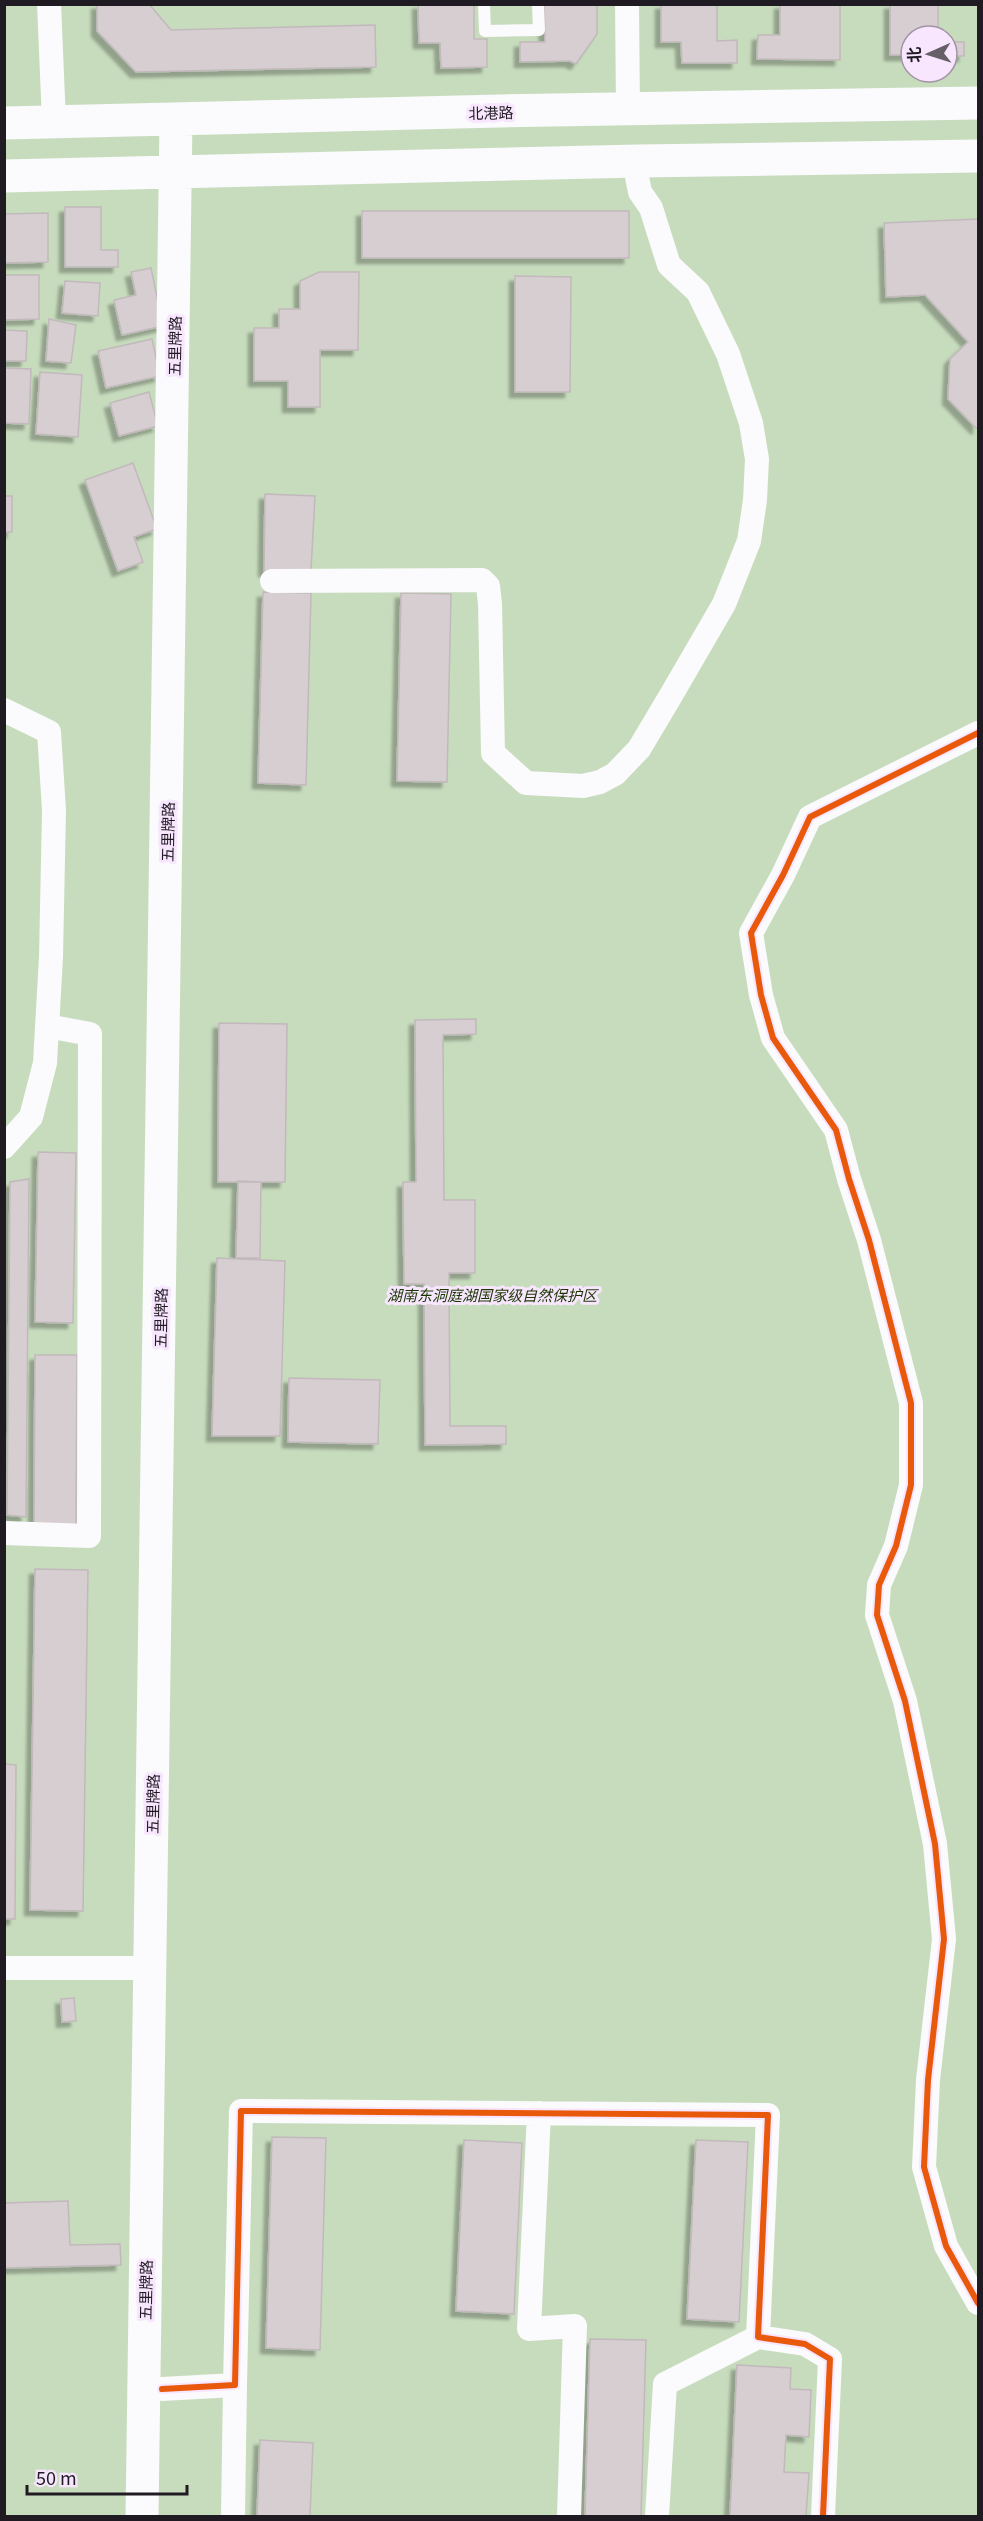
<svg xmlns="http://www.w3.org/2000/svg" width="983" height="2521" viewBox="0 0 983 2521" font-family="Georgia,'Noto Sans SC',serif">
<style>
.green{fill:#c7dcbd;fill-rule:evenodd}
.building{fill:#d6ced0;stroke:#c1b9bb;stroke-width:1.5;filter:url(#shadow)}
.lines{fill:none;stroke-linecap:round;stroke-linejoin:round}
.lane{stroke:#fbfafc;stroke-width:12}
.street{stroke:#fbfafc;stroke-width:24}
.secondary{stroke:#fbfafc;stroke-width:33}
.cycleway-casing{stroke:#f7e6fe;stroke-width:10}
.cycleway{stroke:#e8590c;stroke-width:6}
.labels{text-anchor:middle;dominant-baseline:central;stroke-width:6;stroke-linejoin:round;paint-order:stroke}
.street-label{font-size:15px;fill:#201a22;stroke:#f7e6fe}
.park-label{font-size:15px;font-style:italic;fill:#193602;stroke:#f7e6fe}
</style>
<defs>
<filter id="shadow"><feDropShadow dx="-5.5" dy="5.5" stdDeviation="1.5" flood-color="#0004"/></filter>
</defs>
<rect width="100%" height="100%" fill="#e7dfeb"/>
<path class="green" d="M5,5H978V2516H5ZM911,36H947V72H911Z"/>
<path class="building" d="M97,4H149L171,30L375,25L376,67L136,72L97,31Z
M418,4H474V39H487V67L441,68L440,43H419Z
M544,4H597V34L576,64L570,61L520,62V42H545Z
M661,4H717V41L737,40V63H682L681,42H661Z
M780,4H840V60L757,59L758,35H780Z
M890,4H938V36H911V55H890Z
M947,42H964V56H947Z
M65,207H101V250H118V267H65Z
M362,211H629V258H362Z
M48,213V262L4,263V214Z
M978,219V428H976L948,399L950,359L968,342L925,295L886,297L884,223Z
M151,268L163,326L122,335L114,300L136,295L131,272Z
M319,272H359L358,350H320V407H288V381H254V328H279V309H300V281Z
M4,275H39V319L4,320Z
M515,276L571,277L570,392H515Z
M65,281L100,283L98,316L62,313Z
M49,319L76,325L71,363L46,361Z
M4,330L27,331L26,361H4Z
M152,339L160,376L106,388L98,351Z
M4,368L31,369L29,424L4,423Z
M40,372L82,375L78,437L36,434Z
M149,392L158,426L119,436L110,403Z
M133,463L157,529L134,537L143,562L118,571L85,480Z
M265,494L315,496L311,570L264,571Z
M4,496H12V532H4Z
M263,592L311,593L306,785L258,783Z
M401,593L451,594L447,782L397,781Z
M476,1019V1034L443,1035L444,1200H475V1273H449L450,1426H506V1444L425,1445L424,1284H404L403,1182H416L415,1020Z
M219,1023L287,1024L285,1182H218Z
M38,1152L76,1153L73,1323L35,1322Z
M29,1179L26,1517L7,1515L10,1182Z
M238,1181L261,1182L260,1258H236Z
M217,1258L285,1261L280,1436H212Z
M35,1355H77L76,1525H34Z
M289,1378L380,1380L378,1444L288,1442Z
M35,1569L88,1570L83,1911L30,1910Z
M4,1764L16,1765L15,1919H4Z
M74,1998L76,2021L62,2022L61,1999Z
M272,2137L326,2138L320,2350L266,2348Z
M464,2140L522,2143L514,2314L456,2311Z
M696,2140L748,2142L739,2322L687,2319Z
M68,2201L70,2245L120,2244L121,2265L4,2268V2203Z
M590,2339L646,2340L641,2516H585Z
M737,2365L791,2368L790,2389L811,2390L809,2437L786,2435L784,2472L809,2473L806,2516H730Z
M260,2440L313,2443L310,2516H257Z"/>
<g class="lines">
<path class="lane" d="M484,4L485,31L539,30L538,4"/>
<path class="street" d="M49,4L54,122
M627,4L628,109
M272,581L482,580L488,586L490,604L493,753L526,783L583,786L600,782L615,774L639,749L670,697L724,604L749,541L755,500L757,459L751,423L728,354L698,292L669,265L651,208L640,192L637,177L638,161
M4,710L49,732L54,810L51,957L45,1063L31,1117L4,1147
M978,733L810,817L783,875L751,933L761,995L773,1038L836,1130L849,1179L869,1240L911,1403V1485L896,1546L879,1585L877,1615L905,1701L935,1844L944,1939L928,2080L924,2167L946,2246L978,2303
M4,1533L89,1536L90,1034L47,1026
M4,1968H150
M539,2113L529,2329L575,2326L569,2516
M162,2389L235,2385L241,2111L768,2115L758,2337L805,2344L830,2359L823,2516
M233,2516L235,2385
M657,2516L665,2384L758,2337"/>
<path class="secondary" d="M4,123L500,111L978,103
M4,176L638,161L978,156
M142,2516L176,119"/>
<defs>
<path id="cycleway" d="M978,733L810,817L783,875L751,933L761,995L773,1038L836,1130L849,1179L869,1240L911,1403V1485L896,1546L879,1585L877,1615L905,1701L935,1844L944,1939L928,2080L924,2167L946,2246L978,2303
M162,2389L235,2385L241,2111L768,2115L758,2337L805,2344L830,2359L823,2516"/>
</defs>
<use href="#cycleway" class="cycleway-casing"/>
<use href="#cycleway" class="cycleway"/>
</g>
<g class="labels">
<g class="street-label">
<text transform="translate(491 112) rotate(-1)">北港路</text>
<text transform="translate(174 346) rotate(-89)">五里牌路</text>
<text transform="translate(167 832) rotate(-89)">五里牌路</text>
<text transform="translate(160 1318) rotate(-89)">五里牌路</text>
<text transform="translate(152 1804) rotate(-89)">五里牌路</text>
<text transform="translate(145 2290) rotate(-89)">五里牌路</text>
</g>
<g class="park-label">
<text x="492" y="1294">湖南东洞庭湖国家级自然保护区</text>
</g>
</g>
<rect width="983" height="2521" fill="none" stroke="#201a22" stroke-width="12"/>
<g transform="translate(929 54) rotate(267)"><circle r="28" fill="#f7e6fe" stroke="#a194a6" stroke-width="1.5"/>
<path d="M0-4.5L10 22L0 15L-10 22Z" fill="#665f68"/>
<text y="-9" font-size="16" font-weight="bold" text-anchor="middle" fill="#201a22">北</text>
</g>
<path d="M27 2485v9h160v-9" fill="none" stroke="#201a22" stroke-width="3"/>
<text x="36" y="2485" font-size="18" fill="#201a22" stroke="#f7e6fe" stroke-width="4.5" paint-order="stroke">50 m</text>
</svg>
